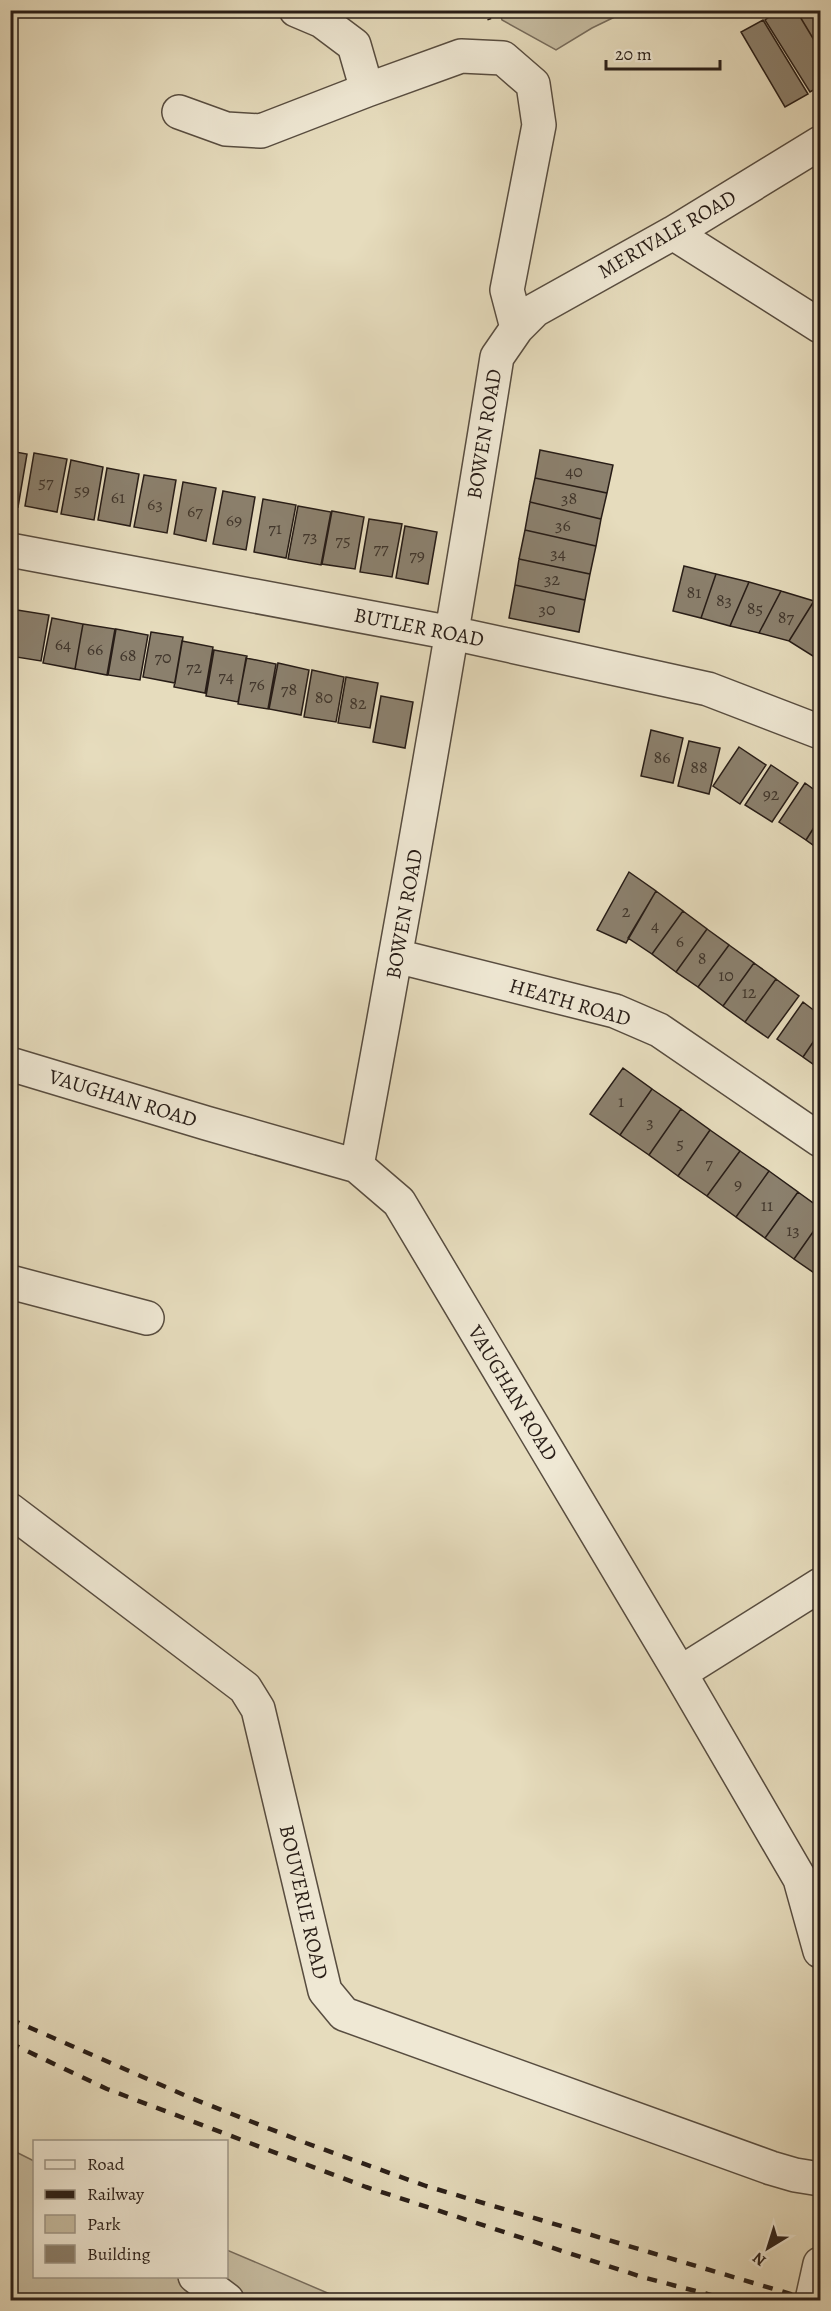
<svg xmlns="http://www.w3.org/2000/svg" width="831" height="2311" viewBox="0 0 831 2311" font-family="Alegreya,serif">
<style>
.green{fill:#c6bca1;stroke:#776c5c;stroke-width:1.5}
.building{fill:#8b806d;stroke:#281d17;stroke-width:1.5}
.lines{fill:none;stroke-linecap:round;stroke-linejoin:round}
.minor-casing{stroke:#584d40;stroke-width:36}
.path{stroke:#281d17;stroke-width:4;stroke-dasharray:1.5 3;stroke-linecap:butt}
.minor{stroke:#efe8d4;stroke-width:33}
.rail{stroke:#281d17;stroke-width:4.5;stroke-dasharray:10 10;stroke-linecap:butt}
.labels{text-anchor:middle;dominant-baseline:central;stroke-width:4.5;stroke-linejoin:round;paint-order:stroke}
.number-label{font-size:18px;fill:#41362c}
.street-label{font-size:21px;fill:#281d17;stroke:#efe8d4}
</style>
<rect width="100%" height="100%" fill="#e6dcbd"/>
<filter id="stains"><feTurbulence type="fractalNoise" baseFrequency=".00333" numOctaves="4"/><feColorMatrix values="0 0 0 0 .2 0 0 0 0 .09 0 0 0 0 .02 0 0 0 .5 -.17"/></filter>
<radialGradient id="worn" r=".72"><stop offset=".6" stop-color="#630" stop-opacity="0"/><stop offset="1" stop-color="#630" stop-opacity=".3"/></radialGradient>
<path class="green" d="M499,11V10L627,11L592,28L556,50L502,20Z
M10,2149L34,2161V2276H226L227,2250L344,2300H11Z"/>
<path class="building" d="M779,10H796L820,50V86L810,92L765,20Z
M796,10H820V50Z
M763,20L808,94L785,107L741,32Z
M540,450L613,465L607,493L535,478Z
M10,451L27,454L18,507L10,505Z
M34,453L67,459L57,512L25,506Z
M71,460L103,467L94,520L61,514Z
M107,468L139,474L130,526L98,520Z
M144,475L176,480L167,533L134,527Z
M535,478L607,493L601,519L530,502Z
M183,482L216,488L206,541L174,534Z
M223,491L255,497L246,550L213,544Z
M263,499L296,505L286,558L254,552Z
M530,502L601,519L596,546L525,530Z
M298,506L331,512L321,565L288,559Z
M332,511L364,517L355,569L322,564Z
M369,519L402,524L392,577L360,572Z
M405,526L437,532L428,584L396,578Z
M525,530L596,546L590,574L519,559Z
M519,559L590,574L585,600L515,585Z
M684,566L716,574L701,618L673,611Z
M716,574L749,582L730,626L701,618Z
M749,582L781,591L759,633L730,626Z
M515,585L585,600L579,632L509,618Z
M781,591L814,601L789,641L759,633Z
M814,601L820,605V651L816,658L789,641Z
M10,606H14L10,627Z
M17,610L49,615L41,661L10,656Z
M52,618L83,624L75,669L43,663Z
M83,624L115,629L107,675L75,669Z
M116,629L148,635L140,680L108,675Z
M151,632L183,637L175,683L143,677Z
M182,641L213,647L205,693L174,687Z
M214,650L247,656L238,702L206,696Z
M246,658L276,664L268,709L238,704Z
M278,663L309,670L301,715L269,709Z
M312,670L344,677L336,722L304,717Z
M346,677L378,683L370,728L338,723Z
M381,696L413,702L405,748L373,742Z
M651,730L683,738L673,783L641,776Z
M689,741L720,748L709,794L678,786Z
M739,747L766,765L740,804L713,786Z
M771,765L798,783L772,822L745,805Z
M805,783L820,794V818L806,840L779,822Z
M820,818V850L806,840Z
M629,872L656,891L626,943L597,930Z
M656,891L683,911L652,954L628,938Z
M683,911L707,929L676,972L652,954Z
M707,929L729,945L698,987L676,972Z
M729,945L754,963L723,1006L698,987Z
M754,963L776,979L745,1022L723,1006Z
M776,979L799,996L768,1038L745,1022Z
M803,1002L820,1015V1032L803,1057L777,1039Z
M820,1032V1069L803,1057Z
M623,1068L652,1089L620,1135L590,1114Z
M652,1089L681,1109L649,1155L620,1135Z
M681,1109L710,1130L678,1176L649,1155Z
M710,1130L740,1151L707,1196L678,1176Z
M740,1151L769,1171L736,1217L707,1196Z
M769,1171L798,1192L765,1238L736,1217Z
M798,1192L820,1208V1222L794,1259L765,1238Z
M820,1222V1277L794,1259Z"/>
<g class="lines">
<defs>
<path id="minor" d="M296,10L322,21L354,45L367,90
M179,112L226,129L261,131L367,90L461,56L503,58L533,84L539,125L507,290L517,328
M673,233L820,326
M10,550L452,633L708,689L820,732
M396,956L615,1011L659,1030L820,1140
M10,1064L206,1123L357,1166L399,1202L680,1673L800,1879L820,1951
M357,1166C407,897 454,627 497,357L517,328L535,310L673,233L820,143
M10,1282L147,1318
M10,1510L245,1688L258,1709L325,1991L344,2014L771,2168L795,2175L820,2179
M680,1673L820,1585
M195,2276L227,2300
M812,2300L820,2264"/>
</defs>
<use href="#minor" class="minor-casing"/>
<path class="path" d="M486,10L490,21"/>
<use href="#minor" class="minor"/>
<path class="rail" d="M10,2019L191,2098L306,2143L426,2186L811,2300
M10,2043L107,2089L366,2187L642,2277L730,2300"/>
</g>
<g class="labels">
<g class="number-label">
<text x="574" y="471">40</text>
<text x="46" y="482">57</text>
<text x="82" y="490">59</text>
<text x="118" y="497">61</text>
<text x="569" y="498">38</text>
<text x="155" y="504">63</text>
<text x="195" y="511">67</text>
<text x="234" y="520">69</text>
<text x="563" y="525">36</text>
<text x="275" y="528">71</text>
<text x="310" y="536">73</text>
<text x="343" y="540">75</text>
<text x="381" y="548">77</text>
<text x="558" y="553">34</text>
<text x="417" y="555">79</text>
<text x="552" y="579">32</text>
<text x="694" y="592">81</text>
<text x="724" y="600">83</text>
<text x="755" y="608">85</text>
<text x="547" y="609">30</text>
<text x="786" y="617">87</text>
<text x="63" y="644">64</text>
<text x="95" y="649">66</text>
<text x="128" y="655">68</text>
<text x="163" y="657">70</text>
<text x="194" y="667">72</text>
<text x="226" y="676">74</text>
<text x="257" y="684">76</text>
<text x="289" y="689">78</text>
<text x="324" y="697">80</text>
<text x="358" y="703">82</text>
<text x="662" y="757">86</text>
<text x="699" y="767">88</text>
<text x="771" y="794">92</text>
<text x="626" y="911">2</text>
<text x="655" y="925">4</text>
<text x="680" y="941">6</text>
<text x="702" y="958">8</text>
<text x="726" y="975">10</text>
<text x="749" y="992">12</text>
<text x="621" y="1101">1</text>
<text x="650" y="1122">3</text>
<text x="680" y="1143">5</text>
<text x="709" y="1163">7</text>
<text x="738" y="1184">9</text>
<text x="767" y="1205">11</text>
<text x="793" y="1230">13</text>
</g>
<g class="street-label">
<text transform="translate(667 234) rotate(-30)">MERIVALE ROAD</text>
<text transform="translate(484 434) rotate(-81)">BOWEN ROAD</text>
<text transform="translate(419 627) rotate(11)">BUTLER ROAD</text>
<text transform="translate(404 914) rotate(-80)">BOWEN ROAD</text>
<text transform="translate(570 1002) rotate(16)">HEATH ROAD</text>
<text transform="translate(123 1098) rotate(17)">VAUGHAN ROAD</text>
<text transform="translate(513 1393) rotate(59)">VAUGHAN ROAD</text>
<text transform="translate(304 1902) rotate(77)">BOUVERIE ROAD</text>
</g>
</g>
<rect width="831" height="2311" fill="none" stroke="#e6dcbd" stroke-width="36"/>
<rect x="12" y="12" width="807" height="2287" fill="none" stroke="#281d17" stroke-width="3"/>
<rect x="18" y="18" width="795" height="2275" fill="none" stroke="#281d17" stroke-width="1.5"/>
<rect x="33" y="2140" width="195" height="138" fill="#efe8d4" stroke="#9f9788" stroke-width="1.5"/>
<rect x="45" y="2160" width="30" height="9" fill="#efe8d4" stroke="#9f9788" stroke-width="1.5"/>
<text x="87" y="2170" font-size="18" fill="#281d17">Road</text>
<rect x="45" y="2190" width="30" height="9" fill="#281d17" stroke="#9f9788" stroke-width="1.5"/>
<text x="87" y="2200" font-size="18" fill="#281d17">Railway</text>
<rect x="45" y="2215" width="30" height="18" fill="#c6bca1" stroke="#9f9788" stroke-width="1.5"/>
<text x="87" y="2230" font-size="18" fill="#281d17">Park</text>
<rect x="45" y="2245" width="30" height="18" fill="#8b806d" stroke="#9f9788" stroke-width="1.5"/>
<text x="87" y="2260" font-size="18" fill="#281d17">Building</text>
<g transform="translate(768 2248) rotate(218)" stroke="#efe8d4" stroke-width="4.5" paint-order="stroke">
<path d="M0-4.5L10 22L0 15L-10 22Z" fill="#281d17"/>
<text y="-9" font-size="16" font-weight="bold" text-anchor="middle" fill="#281d17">N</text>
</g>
<path d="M606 60v9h114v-9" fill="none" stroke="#281d17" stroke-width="3"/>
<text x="615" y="60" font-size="18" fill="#281d17" stroke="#efe8d4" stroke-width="4.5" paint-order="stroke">20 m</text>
<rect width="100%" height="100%" filter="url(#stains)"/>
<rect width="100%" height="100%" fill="url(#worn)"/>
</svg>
